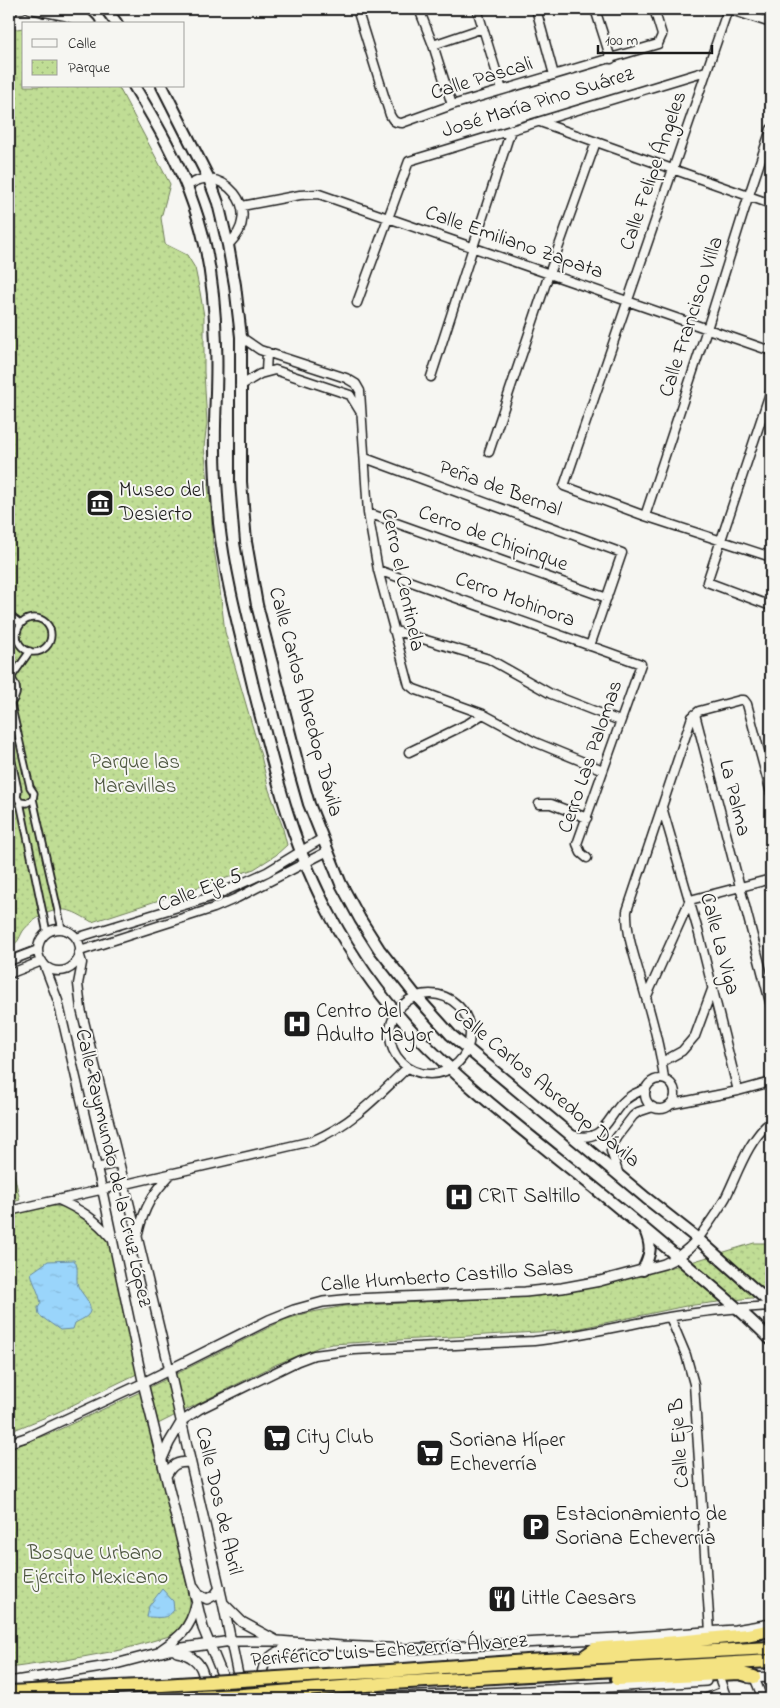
<svg xmlns="http://www.w3.org/2000/svg" width="780" height="1708" viewBox="0 0 780 1708" font-family="'Indie Flower',sans-serif">
<style>
.park{fill:url(#park-dots);stroke:#6e7c58}
.water{fill:url(#water-ripples);stroke:#688ba2}
.lines{fill:none;stroke-linecap:round;stroke-linejoin:round}
.pedestrian-casing{stroke:#1c1c1c;stroke-width:9}
.minor-casing{stroke:#1c1c1c;stroke-width:11}
.tertiary-casing{stroke:#1c1c1c;stroke-width:12}
.secondary-casing{stroke:#1c1c1c;stroke-width:14}
.trunk-casing{stroke:#1c1c1c;stroke-width:16}
.pedestrian{stroke:#f6f6f2;stroke-width:5.5}
.minor{stroke:#f6f6f2;stroke-width:8}
.tertiary{stroke:#f6f6f2;stroke-width:9}
.secondary{stroke:#f6f6f2;stroke-width:10}
.trunk{stroke:#f4e382;stroke-width:12}
.trunk-bridge-casing{stroke:#1c1c1c;stroke-width:16;stroke-linecap:butt}
.trunk-bridge{stroke:#f4e382;stroke-width:12}
.labels{text-anchor:middle;dominant-baseline:central;stroke-width:4;stroke-linejoin:round;paint-order:stroke}
.street-label{font-size:21px;fill:#1c1c1c;stroke:#f6f6f2}
.poi-label{font-size:21px;fill:#1c1c1c;stroke:#f6f6f2;text-anchor:start}
.park-label{font-size:21px;fill:#4d5640;stroke:#f6f6f2}
</style>
<defs>
<pattern id="park-dots" width="8" height="8" patternUnits="userSpaceOnUse" patternTransform="scale(1.25)"><rect width="8" height="8" fill="#c0dd95"/><path d="M2 2h.1M6 6h.1" fill="none" stroke="#a4bd80" stroke-width="1.8" stroke-linecap="round"/></pattern>
<pattern id="water-ripples" width="26" height="14" patternUnits="userSpaceOnUse" patternTransform="scale(1.25)"><rect width="26" height="14" fill="#9ad5fb"/><path d="M2 4q2-2 4 0t4 0M15 11q2-2 4 0t4 0" fill="none" stroke="#84b6d7"/></pattern>
</defs>
<rect width="100%" height="100%" fill="#f6f6f2"/>
<filter id="ink" filterUnits="userSpaceOnUse"><feTurbulence type="fractalNoise" baseFrequency=".02" numOctaves="2"/><feDisplacementMap in="SourceGraphic" scale="10" xChannelSelector="R" yChannelSelector="G"/><feConvolveMatrix kernelMatrix="1 2 1 2 8 2 1 2 1" color-interpolation-filters="sRGB"/></filter>
<g filter="url(#ink)">
<path class="park" d="M24,28V86H118L170,184L161,218L165,244L187,255L195,268L200,292L204,316V372L207,423L204,447L211,508L213,544L218,574L225,632L261,756L269,790L282,825L287,845L276,855L254,869L92,922C74,912 66,905 45,914C37,918 29,923 23,931C18,940 19,942 9,948V30Z
M9,1153L20,1200L9,1203Z
M54,1206L66,1207L78,1211L104,1234L109,1243L116,1264L139,1373L56,1413L9,1432V1215Z
M754,1243H771V1299L751,1298L686,1306L571,1330L332,1344L319,1347L277,1364L152,1427L190,1599V1616L178,1632L166,1637L121,1650L66,1660L9,1668V1449L56,1431L138,1393L284,1320L307,1313L345,1306L554,1295L604,1284L688,1263Z"/>
<path class="water" d="M74,1260C80,1268 75,1277 78,1286C81,1294 92,1302 90,1311C89,1317 80,1320 75,1323L73,1329L60,1330L39,1315L38,1308L41,1303C39,1292 33,1283 31,1273L48,1261Z
M162,1589L173,1601L174,1610C167,1620 159,1617 147,1617L149,1606Z"/>
<g class="lines">
<defs>
<path id="pedestrian" d="M9,615L21,624
M17 635a17 17 0 1 1 34 0a17 17 0 1 1-34 0Z
M9,676C19,685 19,696 9,705
M11,678L30,651
M11,704L30,787L34,793L33,799L62,929
M9,748L18,790L17,797L20,802L47,933
M20,802L27,803L33,799"/>
<path id="minor" d="M30,9L65,16L86,24
M357,9L390,115C393,121 395,123 402,123L452,105L658,44L662,35L654,9
M419,9L433,45L452,105
M477,9L502,90
M536,9L554,75
M595,9L611,59
M728,9L564,486L645,516L771,557
M728,9L771,23
M9,10L22,9
M433,45L483,28
M540,122L771,204
M187,186C194,182 201,178 209,179C229,181 246,201 242,221C241,231 235,238 228,245
M242,206L300,195L319,194L771,351
M357,303L409,161L706,71
M241,337L260,350L346,378L356,384L360,391L368,513L378,570L409,685L414,689L483,714L535,742L603,770
M266,372L267,352
M431,377L511,130
M240,386L260,374L275,370L350,395L361,413
M771,390L707,582L771,606
M489,452L549,274L596,142
M365,458L622,553L590,646
M368,513L607,598
M645,516L707,329L749,195L771,129
M378,570L641,664L577,844L581,853L587,858
M393,630L489,659L551,694L620,721
M695,714L771,1006
M409,752L469,723L483,714
M539,804H551L587,818
M662,807L699,934L738,1091
M38 950a21 21 0 1 1 42 0a21 21 0 1 1-42 0Z
M76,938L214,896L267,872L323,838
M80,951L214,908L237,898L328,851
M79,953L82,963L78,984L81,1009C111,1129 141,1248 169,1368
M9,961L38,950
M9,974L42,961
M390 1034a40 40 0 1 1 80 0a40 40 0 1 1-80 0Z
M646,998L690,900L771,879
M662,1062L682,1051L695,1036L713,987
M645 1094a15 15 0 1 1 30 0a15 15 0 1 1-30 0Z
M664,1079C660,1045 650,1012 641,980C635,957 626,935 627,911L692,717L699,711L740,700H744L747,704L771,793
M672,1104L738,1091L771,1082
M572,1135C602,1143 605,1123 621,1104C628,1096 636,1093 645,1089
M96,1168L119,1163
M619,1175L611,1151L616,1138L633,1116L638,1112L653,1107
M57,1199C79,1209 96,1219 111,1238
M9,1211L312,1141C351,1125 378,1096 407,1068
M138,1234C144,1207 153,1193 172,1173
M698,1239C708,1225 718,1211 726,1197C739,1170 748,1141 771,1121
M670,1317L686,1355L694,1384L710,1632
M182,1421L200,1409L298,1361L314,1355L354,1350L534,1341C580,1336 624,1325 669,1317C703,1311 737,1308 771,1306
M9,1443L27,1437L143,1383L102,1189L58,1001L44,964
M754,1677L763,1699
M720,1680L727,1699
M514,1692L517,1699
M704,1699L724,1691"/>
<path id="tertiary" d="M169,1368L223,1603L243,1699
M162,1459L169,1443L182,1421
M166,1476C172,1464 177,1462 190,1462
M194,1587L199,1595L207,1599L215,1595L220,1588
M223,1603L242,1622L275,1640
M161,1650C180,1637 190,1629 196,1605
M177,1652C203,1656 214,1684 190,1699
M749,1678L771,1677
M9,1682L108,1666L169,1650L231,1641H278L342,1646L407,1649L618,1638L735,1630L771,1624
M232,1699L203,1628L143,1383L269,1320L294,1310L323,1302L353,1299L525,1292L562,1288L600,1281L664,1264L678,1257L689,1248L698,1239
M287,1699C269,1695 253,1675 269,1658C277,1651 287,1648 298,1645
M361,1699L610,1687L706,1681"/>
<path id="secondary" d="M75,9L90,24
M106,9L117,24
M44,11L45,9
M134,86C157,124 180,164 194,206C209,248 215,300 216,345C218,379 214,414 215,449C215,473 217,498 219,523C225,579 241,635 254,690C274,767 291,844 330,915C353,958 382,999 416,1035C459,1080 508,1118 556,1157C601,1193 645,1229 688,1266C716,1290 745,1313 771,1340
M162,86L209,179L218,203L228,245L235,285L241,337V482L246,542L257,605L298,765L309,804L341,884L360,919L379,949L416,996L451,1035L646,1198L698,1239L771,1304
M643,1270C651,1253 652,1247 645,1230"/>
<path id="trunk" d="M585,1656L595,1649L604,1648L677,1642L747,1635L771,1630
M390,1671L527,1661L771,1648
M617,1679L739,1673L754,1677
M392,1683L771,1661"/>
</defs>
<use href="#pedestrian" class="pedestrian-casing"/>
<use href="#minor" class="minor-casing"/>
<use href="#tertiary" class="tertiary-casing"/>
<use href="#secondary" class="secondary-casing"/>
<use href="#trunk" class="trunk-casing"/>
<use href="#pedestrian" class="pedestrian"/>
<use href="#minor" class="minor"/>
<use href="#tertiary" class="tertiary"/>
<use href="#secondary" class="secondary"/>
<use href="#trunk" class="trunk"/>
<defs>
<path id="trunk-bridge" d="M9,1692L162,1685L390,1671
M153,1699L242,1695L392,1683"/>
</defs>
<use href="#trunk-bridge" class="trunk-bridge-casing"/>
<use href="#trunk-bridge" class="trunk-bridge"/>
</g>
</g>
<defs>
<symbol id="museum-square" viewBox="-11 -11 22 22"><rect x="-9" y="-9" width="18" height="18" rx="4" fill="#1c1c1c" stroke="#f6f6f2"/><path d="M0-6L6-3V-2H-6V-3ZM-5-1h2V3h-2ZM-1-1h2V3h-2ZM3-1h2V3H3ZM-6 4H6V6H-6Z" fill="#fff"/></symbol>
<symbol id="hospital-square" viewBox="-11 -11 22 22"><rect x="-9" y="-9" width="18" height="18" rx="4" fill="#1c1c1c" stroke="#f6f6f2"/><path d="M-5-5h3v3.5h4V-5h3V5h-3V1.5h-4V5h-3Z" fill="#fff"/></symbol>
<symbol id="supermarket-square" viewBox="-11 -11 22 22"><rect x="-9" y="-9" width="18" height="18" rx="4" fill="#1c1c1c" stroke="#f6f6f2"/><path d="M-6-5.5h2.5l.6 2H6L4.5 2H-2.5L-4.4-4H-6ZM-1.5 3.2a1.3 1.3 0 1 0 .1 0ZM3 3.2a1.3 1.3 0 1 0 .1 0Z" fill="#fff"/></symbol>
<symbol id="parking-square" viewBox="-11 -11 22 22"><rect x="-9" y="-9" width="18" height="18" rx="4" fill="#1c1c1c" stroke="#f6f6f2"/><path d="M-3.5-5.5H1a3.5 3.5 0 0 1 0 7H-1V5.5H-3.5ZM-1-3.4V-.6H.8a1.4 1.4 0 0 0 0-2.8Z" fill="#fff"/></symbol>
<symbol id="restaurant-square" viewBox="-11 -11 22 22"><rect x="-9" y="-9" width="18" height="18" rx="4" fill="#1c1c1c" stroke="#f6f6f2"/><path d="M-5-6h1v4h1v-4h1v4h1v-4h1v5L-1.5 .5V6h-2V.5L-5-1ZM5-6V6H3V1.5H1.5Q1.5-4 5-6Z" fill="#fff"/></symbol>
</defs>
<g fill-rule="evenodd">
<use href="#museum-square" x="84" y="487" width="32" height="32"/>
<use href="#hospital-square" x="281" y="1008" width="32" height="32"/>
<use href="#hospital-square" x="443" y="1181" width="32" height="32"/>
<use href="#supermarket-square" x="261" y="1422" width="32" height="32"/>
<use href="#supermarket-square" x="414" y="1437" width="32" height="32"/>
<use href="#parking-square" x="520" y="1511" width="32" height="32"/>
<use href="#restaurant-square" x="486" y="1583" width="32" height="32"/>
</g>
<g class="labels">
<g class="street-label">
<text transform="translate(482 79) rotate(-17)">Calle Pascali</text>
<text transform="translate(538 103) rotate(-17)">José María Pino Suárez</text>
<text transform="translate(654 171) rotate(-71)">Calle Felipe Ángeles</text>
<text transform="translate(514 243) rotate(19)">Calle Emiliano Zapata</text>
<text transform="translate(692 317) rotate(-72)">Calle Francisco Villa</text>
<text transform="translate(500 489) rotate(20)">Peña de Bernal</text>
<text transform="translate(493 539) rotate(20)">Cerro de Chipinque</text>
<text transform="translate(402 580) rotate(78)">Cerro el Centinela</text>
<text transform="translate(515 600) rotate(20)">Cerro Mohinora</text>
<text transform="translate(305 702) rotate(75)">Calle Carlos Abredop Dávila</text>
<text transform="translate(591 757) rotate(-71)">Cerro Las Palomas</text>
<text transform="translate(734 798) rotate(76)">La Palma</text>
<text transform="translate(200 891) rotate(-21)">Calle Eje 5</text>
<text transform="translate(719 944) rotate(75)">Calle La Viga</text>
<text transform="translate(546 1088) rotate(40)">Calle Carlos Abredop Dávila</text>
<text transform="translate(113 1168) rotate(77)">Calle Raymundo de la Cruz López</text>
<text transform="translate(447 1277) rotate(-4)">Calle Humberto Castillo Salas</text>
<text transform="translate(680 1443) rotate(-94)">Calle Eje B</text>
<text transform="translate(218 1501) rotate(77)">Calle Dos de Abril</text>
<text transform="translate(389 1651) rotate(-4)">Periférico Luis Echeverría Álvarez</text>
</g>
<g class="poi-label">
<text x="119" y="491">Museo del<tspan x="119" dy="24">Desierto</tspan></text>
<text x="316" y="1012">Centro del<tspan x="316" dy="24">Adulto Mayor</tspan></text>
<text x="478" y="1197">CRIT Saltillo</text>
<text x="296" y="1438">City Club</text>
<text x="449" y="1441">Soriana Híper<tspan x="449" dy="24">Echeverría</tspan></text>
<text x="555" y="1515">Estacionamiento de<tspan x="555" dy="24">Soriana Echeverría</tspan></text>
<text x="521" y="1599">Little Caesars</text>
</g>
<g class="park-label">
<text x="135" y="763">Parque las<tspan x="135" dy="24">Maravillas</tspan></text>
<text x="95" y="1554">Bosque Urbano<tspan x="95" dy="24">Ejército Mexicano</tspan></text>
</g>
</g>
<rect width="780" height="1708" fill="none" stroke="#f6f6f2" stroke-width="30"/>
<rect x="15" y="15" width="750" height="1678" fill="none" stroke="#1c1c1c" stroke-width="2" filter="url(#ink)"/>
<rect x="22" y="22" width="162" height="65" fill="#f6f6f2" stroke="#9f9f9c"/>
<rect x="32" y="39" width="25" height="8" fill="#f6f6f2" stroke="#9f9f9c"/>
<text x="68" y="48" font-size="15" fill="#1c1c1c">Calle</text>
<rect x="32" y="60" width="25" height="15" fill="url(#park-dots)" stroke="#9f9f9c"/>
<text x="68" y="72" font-size="15" fill="#1c1c1c">Parque</text>
<path d="M598 45v8h114v-8" fill="none" stroke="#1c1c1c" stroke-width="2.5"/>
<text x="605" y="45" font-size="15" fill="#1c1c1c" stroke="#f6f6f2" stroke-width="4" paint-order="stroke">100 m</text>
</svg>
